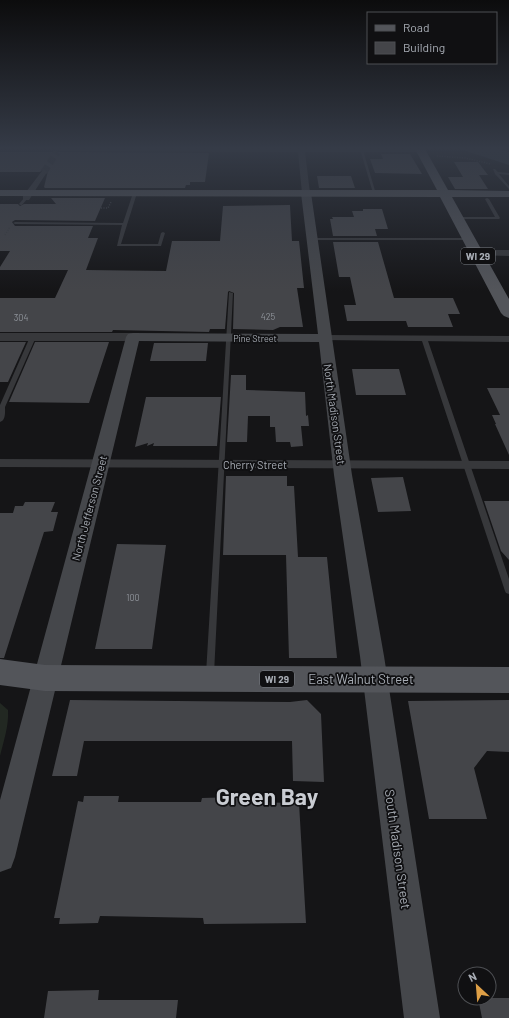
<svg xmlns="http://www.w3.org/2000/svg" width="509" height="1018" viewBox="0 0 509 1018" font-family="Barlow,sans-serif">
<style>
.green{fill:#222822}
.water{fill:#30383e}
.building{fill:#444549}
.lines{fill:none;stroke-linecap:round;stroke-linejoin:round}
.minor-tunnel{stroke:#323337;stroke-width:7;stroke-dasharray:7 3.5;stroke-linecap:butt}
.path{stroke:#3d3f42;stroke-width:1.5;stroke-dasharray:1 1.5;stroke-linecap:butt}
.service{fill:#37383b;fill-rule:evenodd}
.minor{fill:#37383b;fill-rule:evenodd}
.tertiary{fill:#37383b;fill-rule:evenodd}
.secondary{fill:#45474b;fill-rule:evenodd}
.primary{fill:#53555a;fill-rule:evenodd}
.labels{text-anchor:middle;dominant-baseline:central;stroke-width:3.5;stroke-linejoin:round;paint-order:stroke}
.number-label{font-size:9px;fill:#8f939a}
.far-street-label{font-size:9px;fill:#a8adb5;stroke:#101012}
.shield{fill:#101012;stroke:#7a7e84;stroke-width:1}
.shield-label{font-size:10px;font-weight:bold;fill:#a8adb5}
.street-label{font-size:11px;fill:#a8adb5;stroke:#101012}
.near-street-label{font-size:13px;fill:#a8adb5;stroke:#101012}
.near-town-label{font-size:23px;font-weight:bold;fill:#c9ccd2;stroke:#101012}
</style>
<rect width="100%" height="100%" fill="#151517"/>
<path class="green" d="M0,703L8,710C9,725 4,740 0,756Z"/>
<path class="water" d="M460,149H498L509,152V165Z"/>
<path class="building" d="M0,152H59L209,153L205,182H190V185H186L185,188H45L44,187L48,171L43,169L40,172H0Z
M381,154H410L422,174L375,173L370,159H383Z
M454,162H478L488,175H479L488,189H455L448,177H463Z
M317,176H351L355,188H319Z
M51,198H105L95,221L15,220L12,222L15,226H93L88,238H98L86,270L166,271L172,241H220L223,206L290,205L292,241H299L300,250L304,288H297L303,327H280L273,330L233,329L234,293L229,291L228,292L225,329H210L209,332L113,330L112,332H0V298H55L68,270H0V267L10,251H0V204H18L20,206L24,204H56Z
M363,209H382L388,229H375L377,236H333L330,219H333L332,217H354L352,211H363Z
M333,242H378L394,298H453L460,314H448L453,327H408L406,321H347L344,305H356L350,277H339Z
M0,342H26L8,382H0Z
M35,342H109L89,403L9,402Z
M154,343H208L206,361H150Z
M352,369H399L406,395H356Z
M231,375H246V390L305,392L306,416L308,415L309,426H301L303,446L291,447L290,442H276L275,427H270V416H248L247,442H227Z
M487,388H509V455L495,424H496L492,415H500Z
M146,397H221L217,446H153L154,443L147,446L148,443L135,447Z
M226,476H287V486H294L298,557H327L337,658H289L286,555H223Z
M403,477L411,511L378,512L371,478Z
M484,501H509V560L501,551Z
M25,502H55L51,512H58L53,531L44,532L4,658H0V513H13L15,506H23Z
M117,544L166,545L152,649H95Z
M70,700L290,702L307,700L321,714L324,782L293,781L292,741H84L77,776H52Z
M509,700V752L487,751L474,768L487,819H429L408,701Z
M84,796H119L118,802H201L202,798L238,797V802L299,803L306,923L204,924L203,918L100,916L98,923L59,924L60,918H54L78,801L83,802Z
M99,990L98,1000H178L176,1018H44L48,991Z
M478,998H509V1018H482Z"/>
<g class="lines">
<path class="minor-tunnel" d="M44,172L57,152"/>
<path class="path" d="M437,156L465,158L491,164
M101,208H108L111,202
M5,235L10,227"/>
<path class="service" d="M360,149L363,150L376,194L373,193Z
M493,169H495L498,172L509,173V175L499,174L509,186V189L495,174Z
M135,192L137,193L121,244H158L161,233L163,232L165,233L161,246H117L122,225L15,224L13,223L15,222L123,223L133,193Z
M25,197L28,198L22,205H20L19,204Z
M487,198L489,199L500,218L499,219H458L456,218L458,217H495L485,199Z
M310,238H469L471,239L469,240H310Z
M229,292L233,293L214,674L213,677L210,678L207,677L206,674Z
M33,335L36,337L5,407C5,412 6,420 0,422V405L30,337Z
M424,336L427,338L509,579V594L506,593L505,591L421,338Z"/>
<path class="minor" d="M56,149H424L425,150L422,152H305L310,193L306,195L302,193L298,152L59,151Z
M44,170L47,172L29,200H23V196L42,171Z
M477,250H509V256L474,255L473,253L474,251Z
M325,335L509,336V342L321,340L320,338L321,336Z
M0,459L509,461V469L0,467Z"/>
<path class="tertiary" d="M0,333H133L137,334L139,337L137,340L133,341H0Z"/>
<path class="secondary" d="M306,190L311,193L352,475L384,656L440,1018H404L360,656L334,475L319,342L139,341L15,857L11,868L0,872V800L126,337L128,334L133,333L318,334L301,193Z"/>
<path class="primary" d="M415,149H425L448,190L509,191V197H452L509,299V318L504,316L501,313L440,197L0,196V190H437Z
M0,659L45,665L509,667V693L45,691L0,685Z"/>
</g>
<linearGradient id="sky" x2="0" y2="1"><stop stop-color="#0c0c0d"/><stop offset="0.51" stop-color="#353b47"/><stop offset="1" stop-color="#353b47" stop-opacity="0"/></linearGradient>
<rect width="509" height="291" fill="url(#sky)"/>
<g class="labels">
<g class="number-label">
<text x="268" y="316">425</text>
<text x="21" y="317">304</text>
<text x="133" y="597">100</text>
</g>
<g class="far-street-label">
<text x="255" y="338">Pine Street</text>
</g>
<g class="shield">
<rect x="461" y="248" width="34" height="16" rx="3"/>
<rect x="260" y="671" width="34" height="16" rx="3"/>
</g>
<g class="shield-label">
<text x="478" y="256">WI 29</text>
<text x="277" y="679">WI 29</text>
</g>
<g class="street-label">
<text transform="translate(335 414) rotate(82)">North Madison Street</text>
<text x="255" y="464">Cherry Street</text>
<text transform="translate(89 508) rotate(-75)">North Jefferson Street</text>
</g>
<g class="near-street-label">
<text x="361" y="679">East Walnut Street</text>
<text transform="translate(398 849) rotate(82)">South Madison Street</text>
</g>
<g class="near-town-label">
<text x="267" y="796">Green Bay</text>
</g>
</g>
<rect x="367" y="12" width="130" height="52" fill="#101012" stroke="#4d4f53"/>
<rect x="375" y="25" width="20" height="6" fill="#53555a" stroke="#4d4f53"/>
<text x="403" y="32" font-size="12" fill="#a8adb5">Road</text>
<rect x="375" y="42" width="20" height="12" fill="#444549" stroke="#4d4f53"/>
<text x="403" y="52" font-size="12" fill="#a8adb5">Building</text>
<g transform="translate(477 986) rotate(334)"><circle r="19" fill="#101012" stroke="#4d4f53"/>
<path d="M0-3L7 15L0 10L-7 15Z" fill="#de9f46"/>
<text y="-6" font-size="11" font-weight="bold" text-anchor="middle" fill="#a8adb5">N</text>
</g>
</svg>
